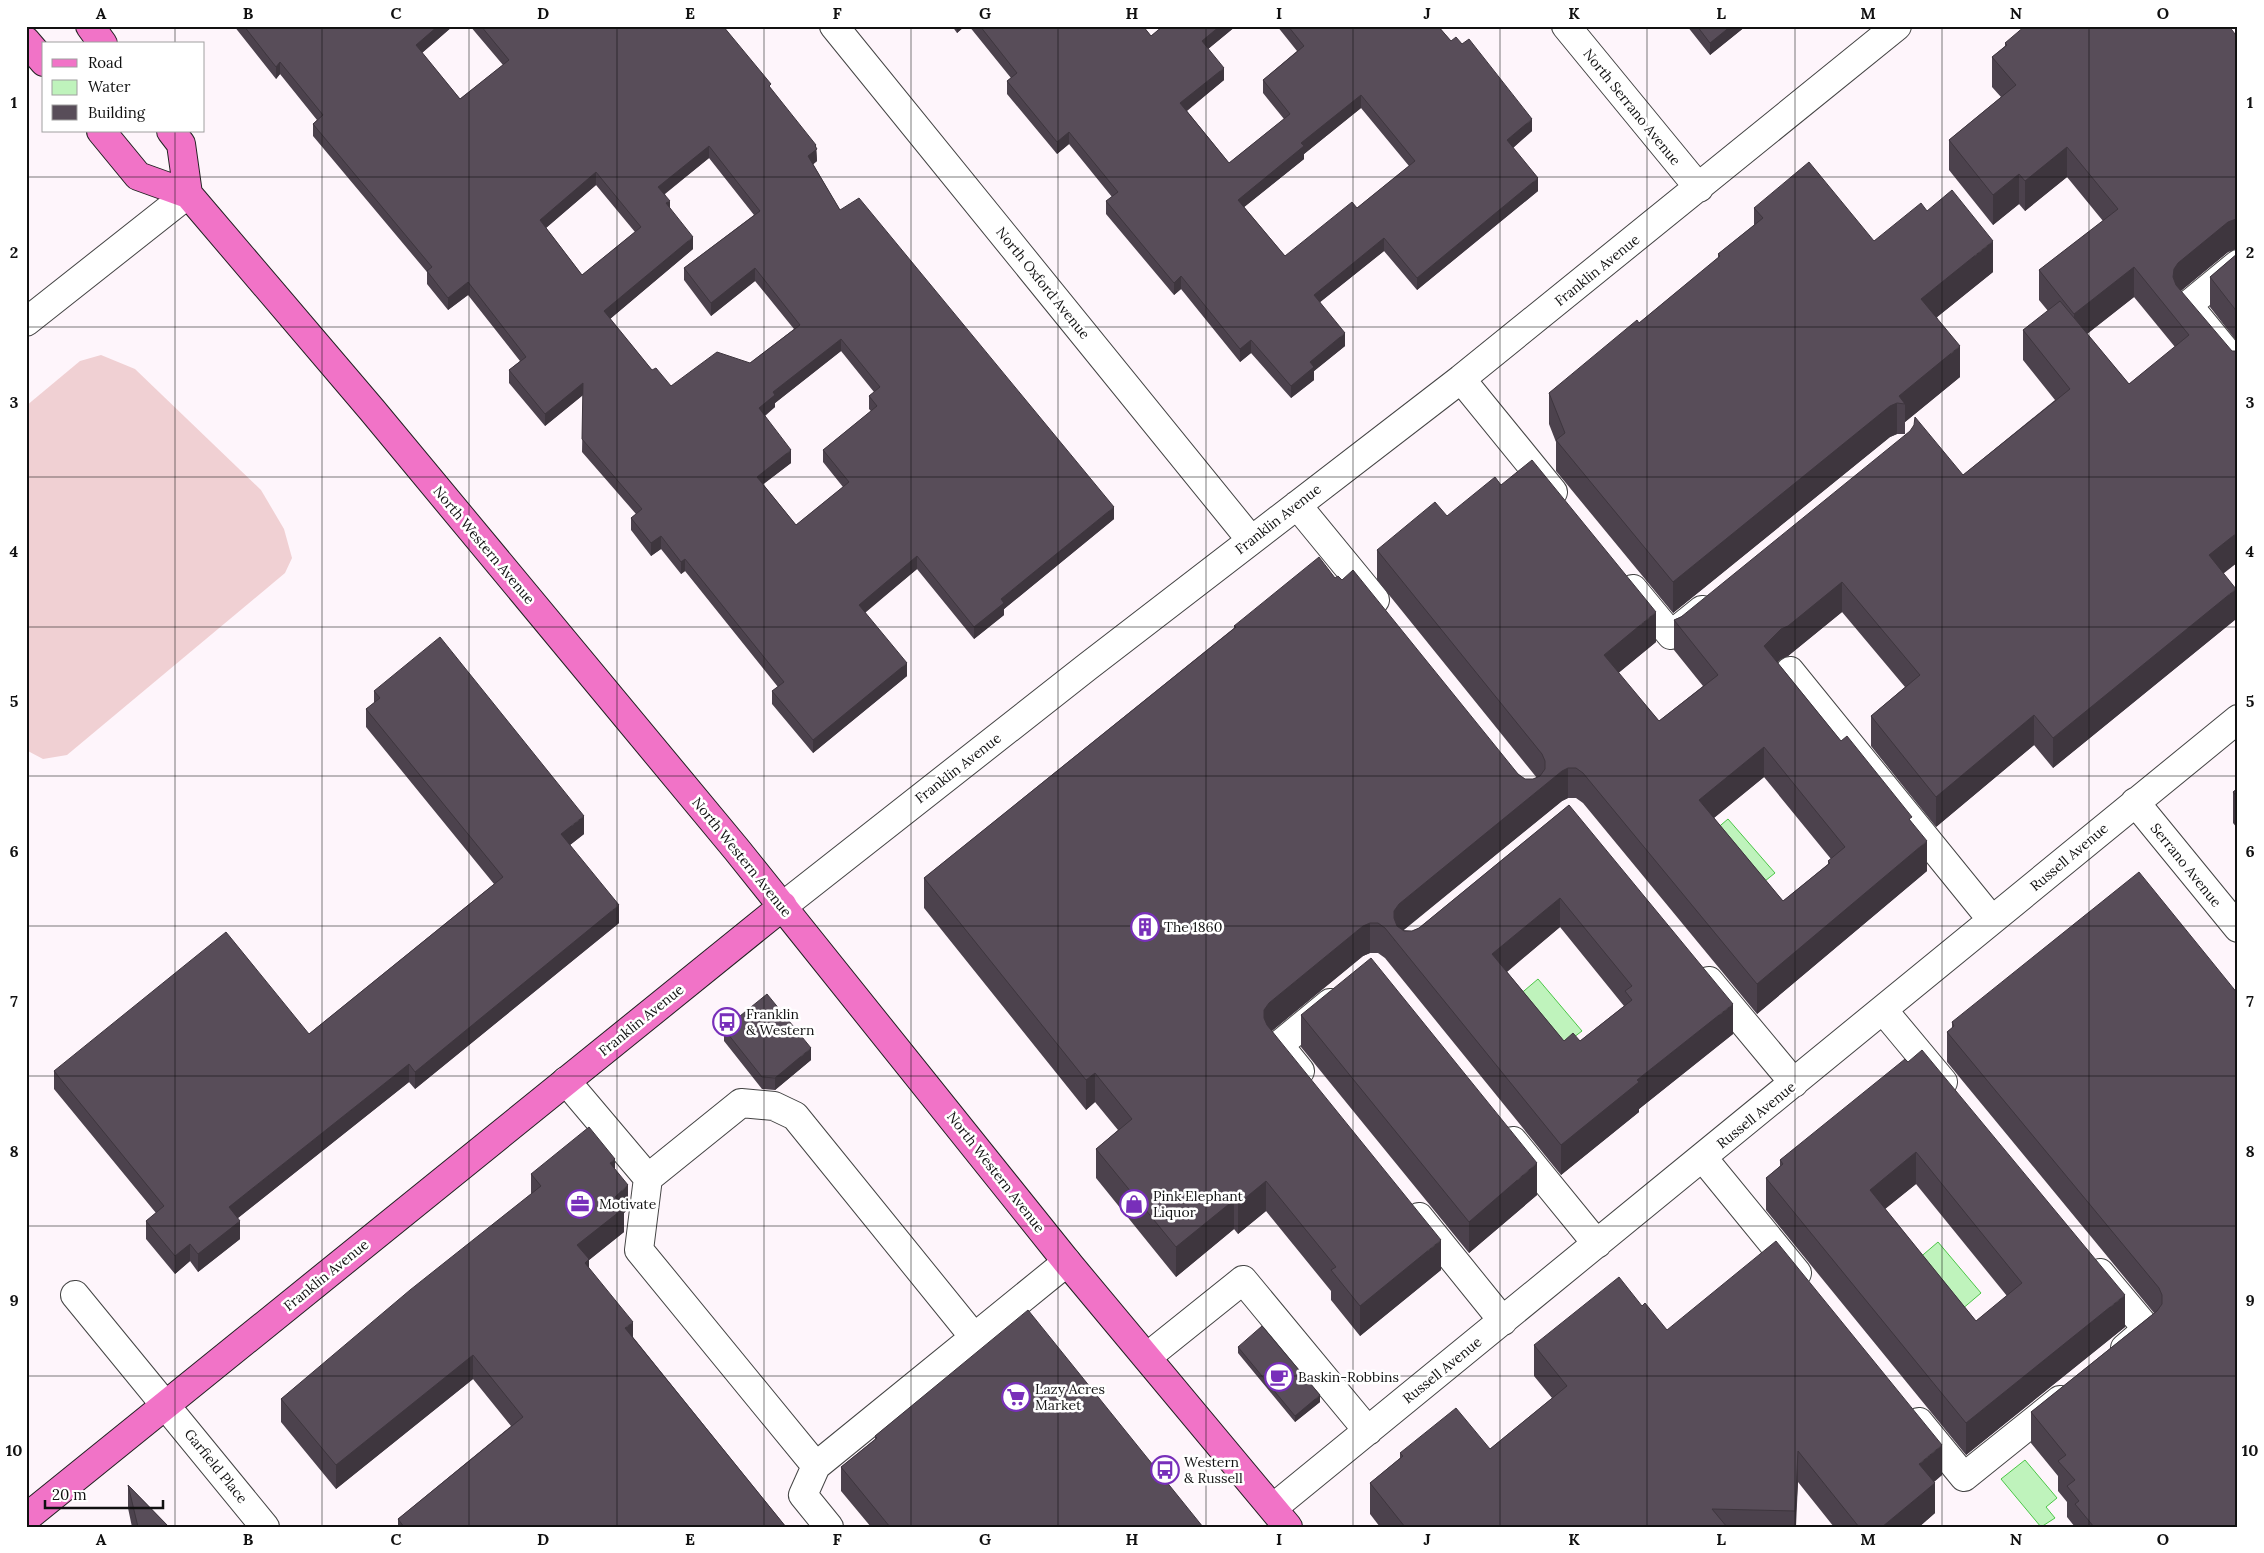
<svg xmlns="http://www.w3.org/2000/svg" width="2264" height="1553" viewBox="0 0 2264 1553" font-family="Lora,serif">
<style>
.pitch{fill:#f0d0d3}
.water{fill:#bff3bc;stroke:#4bc647}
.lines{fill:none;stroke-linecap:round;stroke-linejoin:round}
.minor-casing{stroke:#444;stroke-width:30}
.major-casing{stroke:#222;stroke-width:30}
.minor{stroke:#fff;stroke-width:28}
.major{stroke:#f173c7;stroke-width:28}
.wall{fill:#4c424d;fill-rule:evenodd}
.shaded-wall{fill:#3e363e}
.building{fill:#584d59;stroke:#3e363e;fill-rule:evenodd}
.grid{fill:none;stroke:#111;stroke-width:1;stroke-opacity:0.55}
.labels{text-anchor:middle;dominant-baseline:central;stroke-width:5;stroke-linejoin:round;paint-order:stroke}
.street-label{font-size:14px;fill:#111;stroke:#fff}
.poi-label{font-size:14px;fill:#111;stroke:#fff;text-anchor:start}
.neatline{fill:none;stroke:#111;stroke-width:2}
.grid-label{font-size:16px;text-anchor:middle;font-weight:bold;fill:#111}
</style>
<rect width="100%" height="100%" fill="#fef5fb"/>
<path class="pitch" d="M101,355L135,369L261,490L284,529L292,558L285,573L67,755L43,759L26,750V406L80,361Z"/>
<path class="water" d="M1728,819L1775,873L1765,881L1708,836Z
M1538,979L1582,1031L1561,1047L1518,996Z
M1938,1242L1981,1293L1961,1310L1917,1260Z
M2025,1460L2057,1498L2046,1507L2055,1518L2041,1527L2001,1479Z"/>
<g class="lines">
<defs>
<path id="minor" d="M834,26L1251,540
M1566,26L1699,188
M2238,264L2188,305L2238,366
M26,322L188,194
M1461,379L1553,492
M1297,505L1375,600
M1633,589L1671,635L1702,610
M1790,671L1992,920
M2135,802L2238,928
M783,906L1087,667L1461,379L1897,26
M1709,981L1794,1083
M1883,1010L1943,1082
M1300,1071L1279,1045L1330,1003
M566,1081L648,1178
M1513,1141L1597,1244
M1703,1158L1797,1273
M1419,1217L1503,1321
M2100,1273L2147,1329L2125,1348
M75,1295L265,1527
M1147,1357L1243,1280L1368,1431
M1919,1422L1964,1477L2060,1400
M816,1466L639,1250L648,1178L741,1103L774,1106L795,1116L974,1337
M1273,1508L2238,719
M829,1527L803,1495L816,1466L1067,1262"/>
<path id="major" d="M90,26L103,44
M26,41L44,62
M101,131L138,176L188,194L372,410L737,850L1067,1262L1288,1527
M171,131L181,144L188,194
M26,1518L783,906"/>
</defs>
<use href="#minor" class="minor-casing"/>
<use href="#major" class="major-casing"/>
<use href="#minor" class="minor"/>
<use href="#major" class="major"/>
</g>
<path class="wall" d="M234,26H453L422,53L460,99L503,65L470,26H723L816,148L817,161L813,164L840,210L1114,519L1004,609V615L974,639L917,569L865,612L907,676L813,753L772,704V691L778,687L685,571L681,574L661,549L651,556L631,530V518L636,514L582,452L583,395L545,426L509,383V370L520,361L468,295L448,310L427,284V272L313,136V124L317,120L280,74L276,79ZM709,158L754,215L684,268V280L711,316L755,281L794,329L750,363L671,386L652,370L610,319L693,249L670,208L665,194ZM596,185L635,232L582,275L546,228ZM841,351L874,392L869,396V409L871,411L823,450V462L843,487L796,525L763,484L791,463L765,416L775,407V403Z
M952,26H965L957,33Z
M969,26H1143L1151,36L1163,26H1236L1208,49L1224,80L1187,111L1229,163L1284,119L1263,93V80L1297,51L1277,26H1438L1451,41L1532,131L1513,148L1538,191L1417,290L1384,251L1320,302L1345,346L1314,371V380L1291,398L1251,353L1240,362L1181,289L1174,295L1106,214V201L1112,197L1069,144L1057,154L1007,94V81L1011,78ZM1361,108L1409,166L1357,208L1285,256L1244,207L1304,159V154Z
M1687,26H1746L1710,55Z
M2238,38V249H2236L2228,252L2181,291L2238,562L2223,573L2236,619L2053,768L2034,745L1936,827L1871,746V716L1905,687L1842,612L1788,656L1781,659L1777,662L1841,741L1912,823L1927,871L1757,1014L1583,803L1576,798H1568L1562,801L1403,930L1412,931L1419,928L1569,805L1733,1034L1639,1109V1112L1561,1175L1385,958L1378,953H1370L1363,956L1272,1031L1441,1270L1360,1336L1331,1300V1291L1266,1211L1238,1234L1234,1229L1176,1277L1096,1178V1149L1118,1130L1095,1102L1086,1110L924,908V878L1234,628V626L1335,578L1518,774L1525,779H1533L1537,778L1377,580V550L1447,516L1501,485L1656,642L1618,673L1659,721L1703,686L1674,650V620L1963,475L2055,400L2023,360V330L2048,311L2039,300V270L2103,221L2067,177L2025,211L2019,204L1993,225L1949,170V140L2001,97L1992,87V57L2005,46V43ZM2134,297L2175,347L2129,384L2087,334ZM1764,777L1831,859L1828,861V864L1783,901L1714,818ZM1560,927L1624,1006L1580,1041H1564L1507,972Z
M1754,208L1874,241L1927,211L1993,272L1937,317L1960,377L1905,422V434H1897L1890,437L1673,613L1556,471V442L1549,424V393L1639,323L1718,258V254L1754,225Z
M2238,253V343L2210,307V277Z
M374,691L584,834L570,845L619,923L415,1089L409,1082L238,1218L240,1239L198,1272L190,1261L175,1274L146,1239V1221L156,1213L54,1089V1071L309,1034L494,884L366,727V709L374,703Z
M2238,788V829L2233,823V792Z
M2238,994V1527H2075L2067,1517V1502L2058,1491V1476L2031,1443V1412L2154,1313L1947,1062V1032L1952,1028V1022Z
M1301,1015L1537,1195L1469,1253L1301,1047Z
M724,1029L811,1060L775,1090L762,1089L724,1041Z
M1908,1062L2125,1327L1966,1455L1766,1210V1178L1780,1166V1160ZM1916,1184L2007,1296L1976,1321L1885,1209Z
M615,1169L628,1209L624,1213V1232L589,1260V1268L633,1337L786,1527H398V1519L511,1426L473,1379L336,1489L281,1422V1399L531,1194V1174Z
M1642,1306L1667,1330L1942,1475L1934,1482L1935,1513L1919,1527H1834L1798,1482L1796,1527H1380L1370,1514V1483L1400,1458V1453L1490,1449L1552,1398L1534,1376V1345Z
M1238,1347L1320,1402L1295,1422L1238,1353Z
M875,1436L1203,1527H871L841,1491V1467L875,1439Z
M128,1485L169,1527H132L128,1508Z"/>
<path class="shaded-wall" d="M438,26H453L416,58V45Z
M957,26H965L957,33Z
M1220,26H1236L1202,54V41Z
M1731,26H1746L1710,55V43Z
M280,62V74L276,79V67Z
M1224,68V80L1180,116V103Z
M1361,95V108L1304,154V159L1238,212V200L1301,143Z
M1532,119V131L1507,153V140Z
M1069,132V144L1057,154V142Z
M816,145L817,161L808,169V156Z
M709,146V158L658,199V187Z
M2067,147V177L2025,211V181Z
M596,172V185L540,233V220Z
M2019,174V204L1993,225V195Z
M1538,178V191L1417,290V278Z
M670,201V213L666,203Z
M2236,219V249L2228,252L2178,293L2173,277L2174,269L2178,263L2228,222Z
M693,237V249L604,324V311Z
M1384,238V251L1314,307V295Z
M1993,241V272L1921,330V299Z
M2134,267V297L2074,344V314Z
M755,268V281L711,316V303Z
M1181,276V289L1174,295V283Z
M468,282V295L448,310V298Z
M1345,333V346L1314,371V380L1291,398V386L1310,362Z
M841,339V351L775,403V407L759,420V408L773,392Z
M1251,340V353L1240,362V349Z
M1960,346V377L1905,422V404L1899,396Z
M583,383V395L545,426V414Z
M1897,403V434L1890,437L1673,613V582L1890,406Z
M791,450V463L757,489V477Z
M1114,507V519L1004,609V615L974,639V627L1001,599Z
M2238,532V562L2209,585V555Z
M661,536V549L651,556V543Z
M917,556V569L859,618V605Z
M685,559V571L681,574V562Z
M1842,582V612L1788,656L1781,659L1764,675V646L1781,629Z
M2236,589V619L2053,768V738Z
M1656,612V642L1604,685V655Z
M907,663V676L813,753V740Z
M2034,715V745L1936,827V797Z
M1764,747V777L1699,830V800Z
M1568,768V798L1562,801L1399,934L1394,941V911L1399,904L1562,771Z
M584,816V834L561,852V834Z
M1927,841V871L1757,1014V984Z
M1560,898V927L1492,984V954Z
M619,905V923L415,1089V1072Z
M1370,923V953L1363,956L1269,1033L1264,1018V1010L1269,1003L1363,926Z
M1733,1004V1034L1639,1109V1112L1561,1175V1145L1637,1080Z
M811,1048V1060L775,1090V1078Z
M409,1064V1082L229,1225V1207Z
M1095,1073V1102L1086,1110V1080Z
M1916,1152V1184L1870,1221V1190Z
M615,1159V1183L610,1163Z
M1537,1163V1195L1469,1253V1222Z
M1266,1181V1211L1238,1234V1204Z
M628,1185V1209L624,1213V1232L589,1260V1283L577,1245L615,1197Z
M1234,1200V1229L1176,1277V1247Z
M240,1221V1239L198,1272V1254Z
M1441,1240V1270L1360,1336V1306Z
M190,1244V1261L175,1274V1256Z
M2125,1295V1327L1966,1455V1423Z
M633,1322V1346L625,1328Z
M473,1355V1379L336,1489V1465Z
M1320,1395V1402L1295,1422V1416Z
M1942,1445V1475L1919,1494V1464Z
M1798,1451V1482L1795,1527V1511Z
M1935,1483V1513L1919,1527H1882Z"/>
<path class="building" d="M244,26H438L416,45L460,99L509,60L481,26H723L771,84L769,86L816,145L815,146L817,149L808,156L840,210L859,198L1114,507L1001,599L1004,603L974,627L917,556L859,605L907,663L813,740L772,691L784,682L685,559L681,562L661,536L651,543L631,518L642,509L582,439L583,383L545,414L509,370L526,357L520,349L468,282L448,298L427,271L432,267L313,124L323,115L280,62L276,67ZM709,146L760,211L684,268L711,303L755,268L800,325L750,363L717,352L671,386L656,368L652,370L604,311L693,237L666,203L670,201L658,187ZM596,172L641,227L582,275L540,220ZM841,339L880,387L869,396L877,406L823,450L849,482L796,525L757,477L791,450L759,408L775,395L773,392Z
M980,26H1143L1151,36L1163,26H1220L1202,41L1224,68L1180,103L1229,163L1290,114L1263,80L1304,46L1288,26H1438L1451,41L1456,37L1462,44L1469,39L1532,119L1507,140L1538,178L1417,278L1384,238L1314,295L1345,333L1310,362L1314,367L1291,386L1251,340L1240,349L1181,276L1174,283L1106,201L1118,192L1069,132L1057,142L1007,81L1017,73ZM1361,95L1415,161L1357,208L1352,202L1285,256L1238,200L1304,146L1301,143Z
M1697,26H1731L1710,43Z
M2025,26H2229L2238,38V219H2236L2228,222L2178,263L2174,269L2173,277L2176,285L2232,351H2238V532L2209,555L2236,589L2053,738L2034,715L1936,797L1871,716L1920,675L1842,582L1788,626L1781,629L1764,646L1841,741L1847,736L1912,817L1909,819L1927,841L1757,984L1583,773L1576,768H1568L1562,771L1399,904L1394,911V918L1397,926L1404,931H1412L1419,928L1569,805L1733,1004L1637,1080L1639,1082L1561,1145L1385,928L1378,923H1370L1363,926L1269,1003L1264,1010V1018L1267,1025L1441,1240L1360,1306L1331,1270L1336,1267L1266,1181L1238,1204L1234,1200L1176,1247L1096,1149L1132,1119L1095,1073L1086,1080L924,878L1236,627L1234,626L1319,557L1335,578L1338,576L1342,580L1353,570L1518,774L1525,779H1533L1540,776L1545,769V761L1542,754L1377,550L1435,502L1447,516L1495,477L1501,485L1532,460L1656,612L1604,655L1659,721L1718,675L1674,620L1681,617L1910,431L1914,425L1915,417L1963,475L2070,389L2023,330L2060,301L2129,384L2189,335L2134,267L2074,314L2039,270L2118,209L2067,147L2025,181L2019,174L1993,195L1949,140L2016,85L1992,57L2007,45L2005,43ZM1764,747L1845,847L1828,861L1830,863L1783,901L1699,800ZM1560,898L1632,986L1625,991L1632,1000L1580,1041L1573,1033L1564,1041L1492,954Z
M1809,162L1874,241L1921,203L1927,211L1952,190L1993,241L1921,299L1960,346L1899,396L1905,404L1897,403L1890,406L1673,582L1556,440L1565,433L1549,393L1637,320L1639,323L1720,256L1718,254L1763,218L1754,208Z
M2238,253V313L2210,277Z
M440,637L584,816L561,834L619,905L415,1072L409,1064L229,1207L240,1221L198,1254L190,1244L175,1256L146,1221L164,1206L54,1071L226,932L309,1034L503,877L366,709L380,698L374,691Z
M2238,788V798L2233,792Z
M2139,872L2238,994V1527H2094L2075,1504L2079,1501L2067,1486L2075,1480L2058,1461L2066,1455L2031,1412L2157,1311L2162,1304V1295L2159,1288L1947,1032L1954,1026L1952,1022Z
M1371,958L1537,1163L1469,1222L1301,1015Z
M767,994L811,1048L775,1078L762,1077L724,1029Z
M1922,1050L2125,1295L1966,1423L1766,1178L1783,1164L1780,1160L1905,1059L1908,1062ZM1916,1152L2022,1283L1976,1321L1870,1190Z
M589,1127L615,1159L610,1163L628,1185L615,1197L624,1208L577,1245L589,1259L585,1263L633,1322L625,1328L786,1527H404L398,1519L523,1417L473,1355L336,1465L281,1399L410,1290L541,1186L531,1174Z
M1776,1241L1942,1445L1919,1464L1935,1483L1882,1527H1859L1798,1451L1795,1511L1712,1509L1727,1527H1405L1370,1483L1403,1456L1400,1453L1456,1408L1490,1449L1567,1386L1534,1345L1619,1277L1642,1306L1645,1303L1667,1330Z
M1028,1310L1203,1527H890L841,1467L877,1438L875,1436Z
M1262,1326L1320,1395L1295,1416L1238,1347Z
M128,1485L169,1527H138Z"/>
<path class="grid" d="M175,26V44M322,26V1527M469,26V1527M617,26V1527M764,26V1527M911,26V1527M1058,26V1527M1206,26V1527M1353,26V1527M1500,26V1527M1647,26V1527M1795,26V1527M1942,26V1527M2089,26V1527M175,131V1527M26,177H2238M26,327H2238M26,477H2238M26,627H2238M26,776H2238M26,926H2238M26,1076H2238M26,1226H2238M26,1376H2238"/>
<defs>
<symbol id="building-ring" viewBox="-11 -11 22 22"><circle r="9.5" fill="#fff" stroke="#782fba" stroke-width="1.5"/><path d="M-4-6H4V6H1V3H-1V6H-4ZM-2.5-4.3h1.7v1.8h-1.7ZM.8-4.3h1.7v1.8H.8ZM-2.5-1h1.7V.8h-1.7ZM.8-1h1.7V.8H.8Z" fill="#782fba"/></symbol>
<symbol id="bus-ring" viewBox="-11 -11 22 22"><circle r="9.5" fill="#fff" stroke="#782fba" stroke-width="1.5"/><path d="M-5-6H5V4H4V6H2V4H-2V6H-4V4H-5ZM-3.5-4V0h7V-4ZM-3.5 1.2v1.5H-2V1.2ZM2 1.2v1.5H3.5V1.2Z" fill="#782fba"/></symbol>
<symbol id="office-ring" viewBox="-11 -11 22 22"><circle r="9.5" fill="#fff" stroke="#782fba" stroke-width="1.5"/><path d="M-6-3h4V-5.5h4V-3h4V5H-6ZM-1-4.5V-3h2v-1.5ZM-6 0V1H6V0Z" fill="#782fba"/></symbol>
<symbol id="shop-ring" viewBox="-11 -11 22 22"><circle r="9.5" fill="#fff" stroke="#782fba" stroke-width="1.5"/><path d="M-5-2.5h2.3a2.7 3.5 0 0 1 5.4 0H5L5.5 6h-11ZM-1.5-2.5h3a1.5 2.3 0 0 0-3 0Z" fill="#782fba"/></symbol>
<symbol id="cafe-ring" viewBox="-11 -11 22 22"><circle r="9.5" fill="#fff" stroke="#782fba" stroke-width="1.5"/><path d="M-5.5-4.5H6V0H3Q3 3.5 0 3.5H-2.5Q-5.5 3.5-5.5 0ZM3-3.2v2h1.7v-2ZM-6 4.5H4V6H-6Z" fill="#782fba"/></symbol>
<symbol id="supermarket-ring" viewBox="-11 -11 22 22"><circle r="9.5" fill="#fff" stroke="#782fba" stroke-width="1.5"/><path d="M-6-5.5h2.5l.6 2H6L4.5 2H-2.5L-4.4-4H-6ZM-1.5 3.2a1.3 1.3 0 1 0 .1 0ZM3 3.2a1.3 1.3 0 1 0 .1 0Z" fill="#782fba"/></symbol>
</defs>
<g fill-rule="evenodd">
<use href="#building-ring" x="1129" y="911" width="32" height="32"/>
<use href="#bus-ring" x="711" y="1006" width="32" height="32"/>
<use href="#office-ring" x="564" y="1188" width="32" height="32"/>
<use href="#shop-ring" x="1118" y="1188" width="32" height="32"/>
<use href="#cafe-ring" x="1263" y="1361" width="32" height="32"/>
<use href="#supermarket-ring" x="1000" y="1381" width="32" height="32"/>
<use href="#bus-ring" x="1149" y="1454" width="32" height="32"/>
</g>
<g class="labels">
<g class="street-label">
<text transform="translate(1632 107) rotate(51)">North Serrano Avenue</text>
<text transform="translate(1597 270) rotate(-39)">Franklin Avenue</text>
<text transform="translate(1043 283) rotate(51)">North Oxford Avenue</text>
<text transform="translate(1278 519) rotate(-38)">Franklin Avenue</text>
<text transform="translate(484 545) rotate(50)">North Western Avenue</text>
<text transform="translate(958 768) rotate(-38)">Franklin Avenue</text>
<text transform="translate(742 857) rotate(51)">North Western Avenue</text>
<text transform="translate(2069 857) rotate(-40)">Russell Avenue</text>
<text transform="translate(2186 865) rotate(51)">Serrano Avenue</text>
<text transform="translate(641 1020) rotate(-39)">Franklin Avenue</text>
<text transform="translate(1756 1115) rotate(-39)">Russell Avenue</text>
<text transform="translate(996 1172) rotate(52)">North Western Avenue</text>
<text transform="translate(326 1275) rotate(-39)">Franklin Avenue</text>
<text transform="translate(1442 1370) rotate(-39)">Russell Avenue</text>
<text transform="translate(216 1466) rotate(51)">Garfield Place</text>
</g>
<g class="poi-label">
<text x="1164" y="927">The 1860</text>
<text x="746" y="1014">Franklin<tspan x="746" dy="16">&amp; Western</tspan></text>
<text x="1153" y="1196">Pink Elephant<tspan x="1153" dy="16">Liquor</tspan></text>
<text x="599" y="1204">Motivate</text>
<text x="1298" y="1377">Baskin-Robbins</text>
<text x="1035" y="1389">Lazy Acres<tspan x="1035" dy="16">Market</tspan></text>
<text x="1184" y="1462">Western<tspan x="1184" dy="16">&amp; Russell</tspan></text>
</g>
</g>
<rect width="2264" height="1553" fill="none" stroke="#ffffff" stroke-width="55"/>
<rect x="42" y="42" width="162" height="90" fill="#ffffff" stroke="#a0a0a0"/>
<rect x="52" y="59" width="25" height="8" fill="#f173c7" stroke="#a0a0a0"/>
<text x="88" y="68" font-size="15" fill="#111111">Road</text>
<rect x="52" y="80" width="25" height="15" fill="#bff3bc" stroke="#a0a0a0"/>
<text x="88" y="92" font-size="15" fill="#111111">Water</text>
<rect x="52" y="105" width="25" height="15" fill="#584d59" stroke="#a0a0a0"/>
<text x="88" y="118" font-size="15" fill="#111111">Building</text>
<path d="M45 1500v8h118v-8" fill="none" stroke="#111111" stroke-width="2.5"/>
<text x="52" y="1500" font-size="15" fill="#111111" stroke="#ffffff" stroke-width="4" paint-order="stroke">20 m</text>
<rect x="28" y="28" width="2208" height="1498" class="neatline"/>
<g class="grid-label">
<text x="101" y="19">A</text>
<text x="248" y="19">B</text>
<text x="396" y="19">C</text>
<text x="543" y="19">D</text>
<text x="690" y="19">E</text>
<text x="837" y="19">F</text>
<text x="985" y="19">G</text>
<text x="1132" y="19">H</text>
<text x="1279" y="19">I</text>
<text x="1427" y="19">J</text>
<text x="1574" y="19">K</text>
<text x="1721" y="19">L</text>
<text x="1868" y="19">M</text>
<text x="2016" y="19">N</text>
<text x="2163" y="19">O</text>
<text x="14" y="108">1</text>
<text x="2250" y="108">1</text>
<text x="14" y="258">2</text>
<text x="2250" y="258">2</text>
<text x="14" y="408">3</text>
<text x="2250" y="408">3</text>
<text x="14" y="557">4</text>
<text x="2250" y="557">4</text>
<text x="14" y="707">5</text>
<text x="2250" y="707">5</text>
<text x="14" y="857">6</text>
<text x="2250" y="857">6</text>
<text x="14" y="1007">7</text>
<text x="2250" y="1007">7</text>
<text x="14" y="1157">8</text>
<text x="2250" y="1157">8</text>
<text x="14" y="1306">9</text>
<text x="2250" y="1306">9</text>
<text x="14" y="1456">10</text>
<text x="2250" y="1456">10</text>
<text x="101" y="1545">A</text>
<text x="248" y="1545">B</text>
<text x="396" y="1545">C</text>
<text x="543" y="1545">D</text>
<text x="690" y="1545">E</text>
<text x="837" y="1545">F</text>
<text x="985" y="1545">G</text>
<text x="1132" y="1545">H</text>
<text x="1279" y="1545">I</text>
<text x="1427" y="1545">J</text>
<text x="1574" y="1545">K</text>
<text x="1721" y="1545">L</text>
<text x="1868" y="1545">M</text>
<text x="2016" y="1545">N</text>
<text x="2163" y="1545">O</text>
</g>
</svg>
